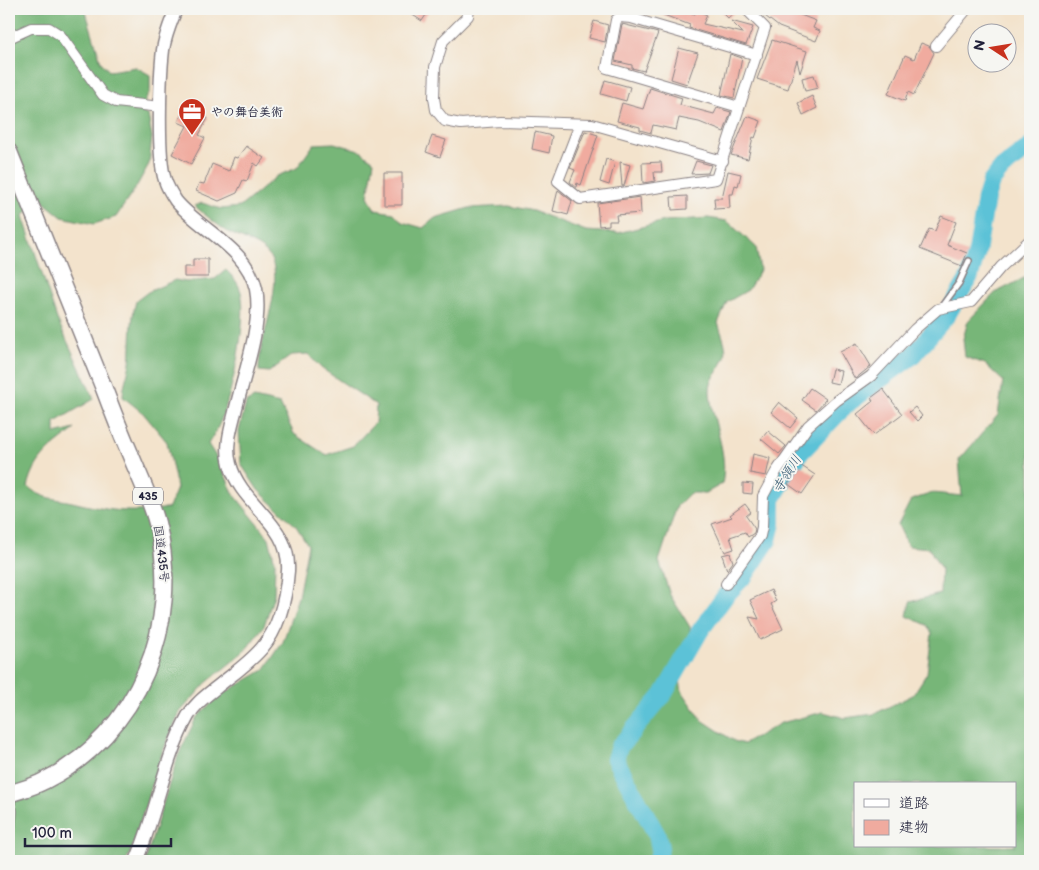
<svg xmlns="http://www.w3.org/2000/svg" width="1039" height="870" viewBox="0 0 1039 870" font-family="'Balsamiq Sans','Klee One',sans-serif">
<style>
.forest{fill:#77b678;stroke:#4c6c5a;fill-rule:evenodd}
.lines{fill:none;stroke-linecap:round;stroke-linejoin:round}
.river{stroke:#5bc2d7;stroke-width:18}
.building{fill:#f0ab9f}
.service-casing{stroke:#8a8284;stroke-width:8}
.minor-casing{stroke:#8a8284;stroke-width:12}
.tertiary-casing{stroke:#8a8284;stroke-width:15}
.trunk-casing{stroke:#8a8284;stroke-width:19}
.service{stroke:#fff;stroke-width:5}
.minor{stroke:#fff;stroke-width:10}
.tertiary{stroke:#fff;stroke-width:12}
.trunk{stroke:#fff;stroke-width:16}
.labels{text-anchor:middle;dominant-baseline:central;stroke-width:4;stroke-linejoin:round;paint-order:stroke}
.shield{fill:#f6f6f2;stroke:#626272;stroke-width:1}
.shield-label{font-size:11px;font-weight:bold;fill:#22223b}
.poi-label{font-size:12px;font-weight:bold;fill:#22223b;stroke:#f6f6f2;text-anchor:start}
.street-label{font-size:12px;fill:#22223b;stroke:#f6f6f2}
.water-label{font-size:14px;font-style:italic;fill:#365a72;stroke:#f6f6f2}
</style>
<rect width="100%" height="100%" fill="#f6f6f2"/>
<filter id="ink" filterUnits="userSpaceOnUse"><feTurbulence type="fractalNoise" baseFrequency=".02" numOctaves="2"/><feDisplacementMap in="SourceGraphic" scale="10" xChannelSelector="R" yChannelSelector="G"/><feConvolveMatrix kernelMatrix="1 2 1 2 8 2 1 2 1" color-interpolation-filters="sRGB"/></filter>
<filter id="wash" filterUnits="userSpaceOnUse"><feTurbulence type="fractalNoise" baseFrequency=".0096" numOctaves="4" result="noise"/><feDisplacementMap in="SourceGraphic" scale="20" xChannelSelector="R" yChannelSelector="G"/><feGaussianBlur stdDeviation="1.12" result="paint"/><feColorMatrix in="noise" values="0 0 0 0 0 0 0 0 0 0 0 0 0 0 0 0 0 1.4 0 .05"/><feComposite in="paint" operator="in"/></filter>
<g filter="url(#wash)">
<rect width="100%" height="100%" fill="#f3e3cc"/>
<path class="forest" d="M9,9H85L101,62L109,71L136,67L150,75V91L140,111L148,115L152,137L149,164L135,189L116,217L94,224L62,217L40,199L23,216L57,319L94,399L55,422V434L75,429C52,447 35,457 28,487C43,499 53,498 72,502C109,511 130,514 169,508L177,488L167,442L143,413L123,397C123,384 128,375 130,363C132,341 130,323 136,301L148,292L175,280L186,282L215,279L226,270C233,277 238,282 241,292C248,320 232,393 221,420C218,428 213,436 208,444L220,463L233,493L269,538L275,563L274,595L264,626L244,652L206,683L180,712L162,753L132,849L126,861H9Z
M334,143L359,150L374,161L368,196L375,210L394,213L402,222L423,228L435,218L469,208L509,206L533,211L586,231L618,233L665,221L708,218L727,221L756,247L760,270L748,290L727,302L718,323C721,333 728,347 725,357C721,369 709,379 710,392C712,424 729,452 722,484L706,493H690L677,506L659,561L670,595L690,627V641L677,666L682,691L702,720L734,741L744,744L781,723L823,712L845,718L874,714L913,695L927,673L932,633L927,625L907,616L910,602L940,594L941,569L929,548L908,546L898,525L911,500L933,493L962,496L959,460L998,415L1003,381L985,364L965,357L963,339L968,321L995,293L1026,277L1030,270V861H145L178,756L196,718L219,696L264,670L283,642L298,597L308,545L296,526L258,490L241,464L239,431L246,403L254,398L280,404L294,434L326,455L353,446L375,423L376,405L321,368L308,354L292,355L269,372L259,371C257,340 290,275 266,252C256,243 240,238 228,232C216,224 205,215 195,206L202,203L221,209L240,207L277,176L297,168L314,144ZM855,784H1015V846H855Z"/>
<g class="lines">
<path class="river" d="M658,861L660,848L657,835L615,759L619,747L663,695L700,631L726,595L745,575L768,540L772,523V499L800,453L847,404L912,356L947,315L970,276L977,252L986,198L991,182L1002,168L1030,147"/>
</g>
<g id="blocks">
<path class="building" d="M403,9H430L422,21Z
M648,9H679L695,14L696,10L707,15L703,24L743,33L731,21L753,27L746,45L689,28L690,25Z
M719,9H738L728,18Z
M756,9H785L816,21L813,28L820,31L816,41L779,27Z
M594,21L608,25L605,42L589,38Z
M622,24L658,33L644,71L632,68V65L615,61Z
M772,40L807,51L800,73L797,60L788,89L757,79Z
M921,43L929,46L934,53L914,95L908,92L905,101L888,94L905,55L914,59Z
M679,48L698,53L687,84L671,79Z
M730,54L742,58L734,98L721,95Z
M814,75L818,88L805,91L802,78Z
M605,80L630,87L626,101L601,94Z
M650,88L682,98L680,105L714,114L717,108L731,112L724,132L699,122L679,118L676,130L653,125L651,133L640,130V127L617,121L622,103L643,109Z
M812,96L817,108L803,115L798,103Z
M187,110L192,112L193,110L208,118L199,135L205,138L191,164L172,154L187,126L178,122L183,112L186,113Z
M747,116L761,121L755,138L753,137L748,159L731,155Z
M585,131L598,135L581,185L577,183L576,187L570,182L575,170L570,168Z
M535,132L552,136L549,153L532,149Z
M432,136L446,140L440,157L426,152Z
M246,146L264,158L258,166L254,163L247,181L243,180L237,193L219,201L196,191L199,183L204,184L212,164L229,171L234,157L237,158Z
M606,159L615,162L609,185L600,182Z
M696,161L711,165L708,173L691,174Z
M620,162L630,165L624,186H622Z
M661,162L662,172H654L655,181L643,183L642,163Z
M728,171L741,174L738,186L735,185L733,194H729L730,208L715,209L714,198H722Z
M384,173H402V205H384Z
M558,190L572,201L568,215L553,211Z
M687,196V209L672,210L671,197Z
M640,197L641,213L616,215L617,221H609V225L599,226L597,203Z
M941,216L956,222L947,245L967,253L962,266L920,249L929,229L935,231Z
M193,259H208V277H184V267H193Z
M857,343L871,366L855,379L840,352Z
M832,369L841,371L838,384L829,382Z
M810,388L826,399L816,410L802,400Z
M883,389L902,414L874,435L857,414L873,401L871,398Z
M779,402L798,418L790,428L771,412Z
M915,407L922,416L917,421L909,412Z
M768,431L786,446L779,454L761,439Z
M753,454L770,458L766,476L750,473Z
M800,465L815,475L802,494L788,484Z
M743,483L753,484L752,494L743,493Z
M745,504L751,512L746,516L755,529L754,533L748,537L745,532L730,537L734,549L725,552L712,524L732,517L730,515Z
M730,553L733,562L727,570L722,555Z
M771,590L776,601L771,604L783,629L760,640L749,617L759,619L750,600Z"/>
</g>
</g>
<g filter="url(#ink)">
<use href="#blocks" fill-opacity="0" stroke="#8a8284" stroke-width="1"/>
<g class="lines">
<defs>
<path id="service" d="M942,306L959,283L969,261"/>
<path id="minor" d="M469,9L468,16L443,41L435,67L434,98L436,110L445,121L461,124L500,121L592,124L723,161
M9,38L31,28H49L60,35L103,95L116,102L161,107
M936,46L967,9
M739,107L607,68L616,20L620,17L631,18L757,55
M580,124L558,181L580,199L716,179L765,28L746,9
M726,584L760,536L762,527L763,496L776,472L808,426L836,401L871,376L915,329L938,309L971,302L1001,267L1030,240
M9,800L12,811L9,835"/>
<path id="tertiary" d="M136,861C157,814 163,761 188,716C196,702 210,693 222,683C236,672 251,661 262,648C279,628 286,597 288,571C291,523 241,506 230,464C225,447 231,428 235,412C243,377 263,325 256,289C247,248 201,231 176,201C172,195 167,187 165,180C157,158 160,75 163,50C165,35 171,22 176,9"/>
<path id="trunk" d="M9,152C40,230 72,308 103,386C112,410 121,433 131,456C140,478 151,500 157,523C183,623 139,734 44,781C33,787 20,790 9,794"/>
</defs>
<use href="#service" class="service-casing"/>
<use href="#minor" class="minor-casing"/>
<use href="#tertiary" class="tertiary-casing"/>
<use href="#trunk" class="trunk-casing"/>
<use href="#service" class="service"/>
<use href="#minor" class="minor"/>
<use href="#tertiary" class="tertiary"/>
<use href="#trunk" class="trunk"/>
</g>
</g>
<defs>
<symbol id="office-pin" viewBox="-11 -11 22 30"><path d="M0 17L-7.5 6A9.5 9.5 0 1 1 7.5 6Z" fill="#c8321e" stroke="#f6f6f2"/><path d="M-6-3h4V-5.5h4V-3h4V5H-6ZM-1-4.5V-3h2v-1.5ZM-6 0V1H6V0Z" fill="#fff"/></symbol>
</defs>
<g fill-rule="evenodd">
<use href="#office-pin" x="176" y="96" width="32" height="43"/>
</g>
<g class="labels">
<rect class="shield" x="133" y="487.5" width="30" height="17" rx="4"/>
<g class="shield-label">
<text x="148" y="496">435</text>
</g>
<g class="poi-label">
<text x="211" y="112">やの舞台美術</text>
</g>
<g class="street-label">
<text transform="translate(161 554) rotate(83)">国道435号</text>
</g>
<g class="water-label">
<text transform="translate(787 474) rotate(-58)">寺領川</text>
</g>
</g>
<rect width="1039" height="870" fill="none" stroke="#f6f6f2" stroke-width="30"/>
<rect x="854" y="782" width="162" height="65" fill="#f6f6f2" stroke="#a1a1a9"/>
<rect x="864" y="799" width="25" height="8" fill="#ffffff" stroke="#a1a1a9"/>
<text x="899" y="808" font-size="15" fill="#22223b">道路</text>
<rect x="864" y="820" width="25" height="15" fill="#f0ab9f" stroke="#a1a1a9"/>
<text x="899" y="832" font-size="15" fill="#22223b">建物</text>
<g transform="translate(992 48) rotate(282)"><circle r="24" fill="#f6f6f2" stroke="#a1a1a9"/>
<path d="M0-4L9 19L0 12L-9 19Z" fill="#c8321e"/>
<text y="-8" font-size="14" font-weight="bold" text-anchor="middle" fill="#22223b">N</text>
</g>
<path d="M25 838v8h146v-8" fill="none" stroke="#22223b" stroke-width="2.5"/>
<text x="32" y="838" font-size="15" fill="#22223b" stroke="#f6f6f2" stroke-width="4" paint-order="stroke">100 m</text>
</svg>
